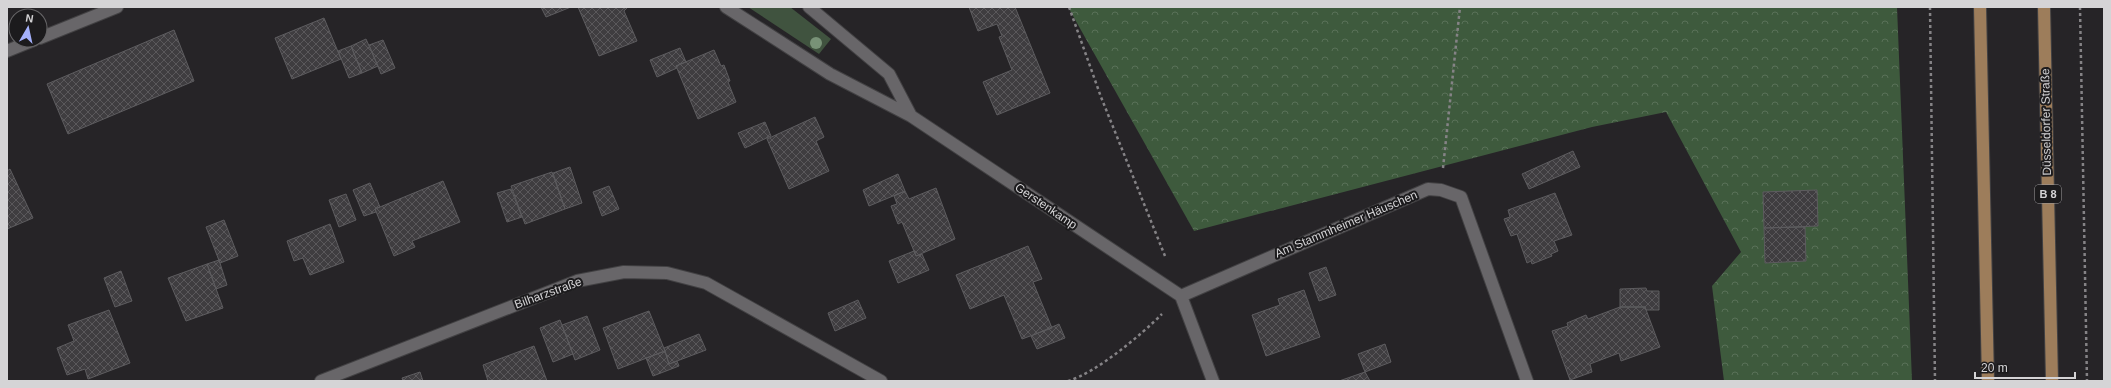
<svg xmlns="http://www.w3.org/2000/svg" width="2111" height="388" viewBox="0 0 2111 388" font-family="Arial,sans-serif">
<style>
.grass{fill:#40533f}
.forest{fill:url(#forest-crowns)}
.building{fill:url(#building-cross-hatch);stroke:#5d5c5f}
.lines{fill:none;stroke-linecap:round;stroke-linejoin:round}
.street-casing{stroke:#424143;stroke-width:14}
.primary-casing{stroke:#424143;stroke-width:14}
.path{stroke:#858386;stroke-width:2.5;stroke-dasharray:3 3;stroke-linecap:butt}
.street{stroke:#686669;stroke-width:12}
.primary{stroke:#9d7d5b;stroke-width:12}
.tree{fill:#789277}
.labels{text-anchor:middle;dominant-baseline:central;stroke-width:4;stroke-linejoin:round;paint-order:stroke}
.shield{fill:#1c1b1d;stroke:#9e9c9e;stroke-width:1}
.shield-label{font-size:11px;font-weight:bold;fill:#d5d4d6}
.street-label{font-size:12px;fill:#d5d4d6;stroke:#1c1b1d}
</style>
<defs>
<pattern id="forest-crowns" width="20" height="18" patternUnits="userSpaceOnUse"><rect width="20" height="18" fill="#3e5a3d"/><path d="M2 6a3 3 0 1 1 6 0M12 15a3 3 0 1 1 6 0" fill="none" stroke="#597158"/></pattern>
<pattern id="building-cross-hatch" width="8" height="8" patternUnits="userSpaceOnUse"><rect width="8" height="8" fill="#3f3d40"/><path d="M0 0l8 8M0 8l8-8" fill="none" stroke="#5a585b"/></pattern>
</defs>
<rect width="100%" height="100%" fill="#262427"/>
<path class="grass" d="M748,7H790L831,39L819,54Z"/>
<path class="forest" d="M1068,7H1897L1912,381H1724L1712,286L1741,252L1666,112L1592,127L1194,231Z"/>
<path class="building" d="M541,7H571L546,17Z
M578,7H628L624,11L637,41L599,56Z
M969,7H1015L1050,93L997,115L983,82L1012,70L999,37L1002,36L997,24L978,31Z
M324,18L341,59L292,79L275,38Z
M174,30L194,81L68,134L47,84Z
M366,39L378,66L362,73L351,46Z
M383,40L395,68L381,74L369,45Z
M351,46L362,73L349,78L338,51Z
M680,48L686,62L676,66L677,68L657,77L650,60Z
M714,50L721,66L724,65L730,81L728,82L736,102L698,119L676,66Z
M815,117L824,137L816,141L829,171L789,189L767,139Z
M765,122L771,136L745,148L738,133Z
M1573,151L1580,167L1529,189L1522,174Z
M570,167L582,203L565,209L553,173Z
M10,169L33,218L7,229V171Z
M552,172L565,209L525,224L511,186Z
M898,174L905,191L869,206L863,190Z
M443,181L460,222L412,241L415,247L394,256L375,209Z
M370,183L380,207L375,209L376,212L364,216L353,190Z
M609,186L619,209L602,216L593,192Z
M936,188L955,239L916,256L902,222L898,224L891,206L897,204L894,196L905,191L909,199Z
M511,189L522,217L507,222L497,193Z
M1817,190L1818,226L1764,228L1763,192Z
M1555,193L1572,235L1554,241L1558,251L1551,254L1552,256L1532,264L1531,261L1527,263L1517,234L1511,236L1504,219L1510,217L1508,210Z
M346,194L356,220L339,227L329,200Z
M224,220L238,256L220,263L206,227Z
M330,224L344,262L310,275L303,258L294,261L287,241Z
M1805,227L1806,261L1765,263L1764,228Z
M1028,246L1042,279L1033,282L1052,328L1022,339L1004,295L970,309L956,275Z
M914,251L916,256L922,254L929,270L898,283L889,261Z
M219,260L227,285L216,289L207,264Z
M207,264L223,308L186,321L168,278Z
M1326,267L1336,295L1319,301L1309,273Z
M121,271L132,301L115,307L104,278Z
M1646,288L1647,291H1659V310H1646L1645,307H1620V289Z
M1304,290L1320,337L1266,356L1252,315L1280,305L1278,299Z
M858,300L866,318L835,331L828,313Z
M1620,307H1645L1660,347L1621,361L1619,353L1590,364L1592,372L1570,380L1552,331L1568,326L1567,323L1586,315L1588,319Z
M109,310L130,363L88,379L85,369L67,375L57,348L74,341L68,325Z
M649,311L665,351L618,369L603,328Z
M587,316L600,350L575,360L562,325Z
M560,320L573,354L553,362L540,328Z
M1059,324L1065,338L1037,349L1031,336Z
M699,334L706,350L669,364L664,348Z
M1385,344L1391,362L1365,372L1358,354Z
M534,346L547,381H488L483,365Z
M665,351L669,364L677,361L679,366L653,376L646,358Z
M420,372L423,381H403L402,378Z
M1365,372L1370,381H1339Z"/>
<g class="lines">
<defs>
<path id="street" d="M726,7L830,74L911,116L1181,296
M809,7L889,74L911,116
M40,38L117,7
M7,51L34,40
M1181,296L1428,189L1441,190L1461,197L1527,381
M1181,296L1213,381
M321,381L577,281L624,272L667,273L706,283L881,381"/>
<path id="primary" d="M1980,7L1988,381
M2044,7L2052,381"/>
</defs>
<use href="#street" class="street-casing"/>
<use href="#primary" class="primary-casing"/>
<path class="path" d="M1069,7L1101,97L1165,256
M1930,7L1935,381
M2080,7L2087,381
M1443,168L1460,7
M1068,381C1096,373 1141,335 1162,314"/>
<use href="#street" class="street"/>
<use href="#primary" class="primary"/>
</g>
<circle class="tree" cx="816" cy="43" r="6"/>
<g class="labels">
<rect class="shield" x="2035" y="185" width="26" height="18" rx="3"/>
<g class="shield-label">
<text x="2048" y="194">B 8</text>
</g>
<g class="street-label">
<text transform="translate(2046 122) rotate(-91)">Düsseldorfer Straße</text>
<text transform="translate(1046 206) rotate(34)">Gerstenkamp</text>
<text transform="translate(1346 224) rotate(-23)">Am Stammheimer Häuschen</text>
<text transform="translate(548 293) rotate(-20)">Bilharzstraße</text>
</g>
</g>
<rect width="2111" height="388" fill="none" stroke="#d5d4d6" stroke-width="16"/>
<g transform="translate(28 28) rotate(9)"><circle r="19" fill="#1c1b1d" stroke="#666567"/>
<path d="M0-3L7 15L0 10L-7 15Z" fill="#a5b1fc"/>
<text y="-6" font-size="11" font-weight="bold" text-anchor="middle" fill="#d5d4d6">N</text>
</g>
<path d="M1975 372v6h100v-6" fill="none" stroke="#d5d4d6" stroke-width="2"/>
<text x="1981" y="372" font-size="12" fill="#d5d4d6" stroke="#1c1b1d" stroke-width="3" paint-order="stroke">20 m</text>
</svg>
